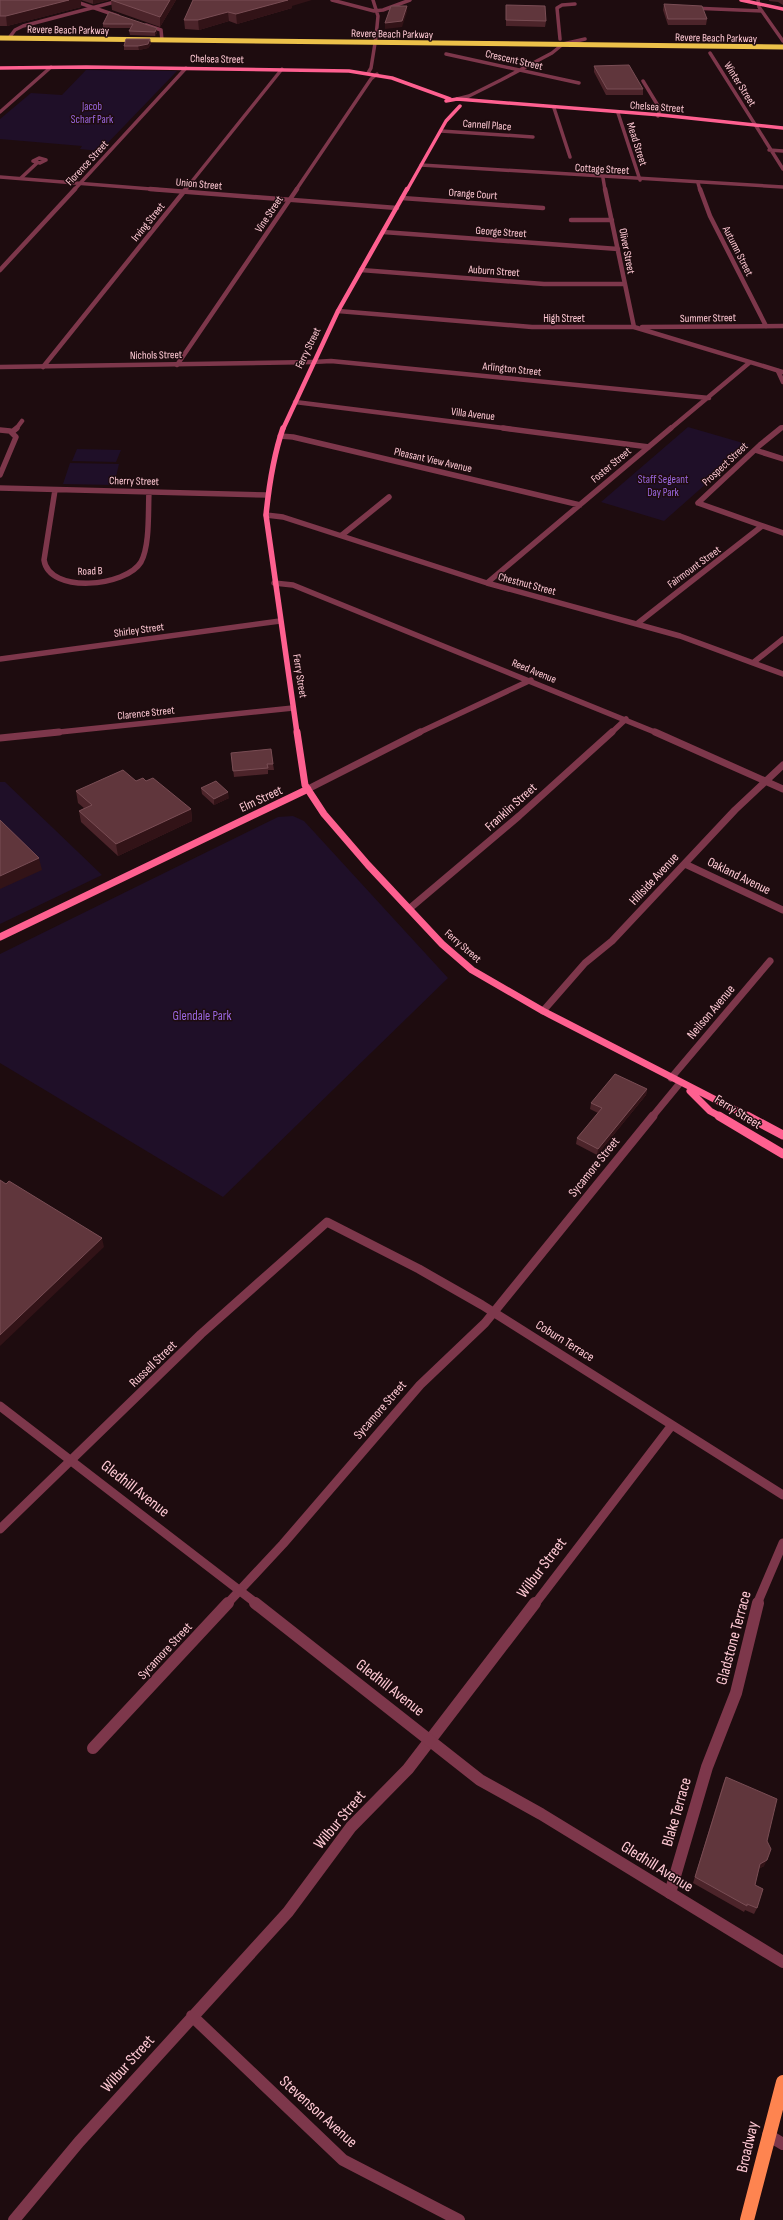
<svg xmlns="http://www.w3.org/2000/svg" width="783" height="2220" viewBox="0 0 783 2220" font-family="'Sofia Sans Condensed',sans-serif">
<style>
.green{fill:#1f0f28}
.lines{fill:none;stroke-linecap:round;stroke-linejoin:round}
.minor-far5{stroke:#7d374b;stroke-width:3.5}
.minor-far4{stroke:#7d374b;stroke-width:4.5}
.minor-far3{stroke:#7d374b;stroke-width:5.5}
.minor-far2{stroke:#7d374b;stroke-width:7}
.minor-far1{stroke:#7d374b;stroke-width:9}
.minor{stroke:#7d374b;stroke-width:12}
.tertiary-far3{stroke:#7d374b;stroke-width:3.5}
.tertiary-far2{stroke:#7d374b;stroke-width:4.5}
.tertiary-far1{stroke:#7d374b;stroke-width:9}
.tertiary{stroke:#7d374b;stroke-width:12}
.secondary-far4{stroke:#fe6090;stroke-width:3.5}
.secondary-far3{stroke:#fe6090;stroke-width:4.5}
.secondary-far2{stroke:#fe6090;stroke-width:5.5}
.secondary-far1{stroke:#fe6090;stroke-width:7}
.secondary{stroke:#fe6090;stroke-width:9}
.primary{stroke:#fe8450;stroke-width:14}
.trunk{stroke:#ecc14a;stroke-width:5}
.wall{fill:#4c242a}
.shaded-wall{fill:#321317}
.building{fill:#60363c;stroke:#794d54}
.labels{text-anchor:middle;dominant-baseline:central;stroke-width:3;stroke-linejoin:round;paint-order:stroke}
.far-street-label{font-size:11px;fill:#ffc9d4;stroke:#1e0c0f}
.far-park-label{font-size:11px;fill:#9a67e1;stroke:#1e0c0f}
.street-label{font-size:13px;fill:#ffc9d4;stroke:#1e0c0f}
.park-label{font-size:13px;fill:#9a67e1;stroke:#1e0c0f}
.near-street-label{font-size:16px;fill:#ffc9d4;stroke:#1e0c0f}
</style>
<rect width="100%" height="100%" fill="#1e0c0f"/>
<path class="green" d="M86,70L177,71L100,151L80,149L82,146L0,139V119L31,93L62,95Z
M688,427L750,445L664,521L601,502Z
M77,449L121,450L116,462L72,461Z
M70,463L119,464L114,485L63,484Z
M0,782H5L102,875L0,924Z
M293,816L304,821L448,978L223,1197L0,1063V954L278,817Z"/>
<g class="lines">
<path class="minor-far5" d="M71,0L118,16
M332,0L374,11L383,10L410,0
M373,0L378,16L376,37
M758,0L759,7L783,41
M692,8L762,11
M146,25L161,30L162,40
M560,39L557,8L562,5L575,4
M710,53L783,169
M446,54L579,83
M643,81L660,109L658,116
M457,99L469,96L501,80L552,53L563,44L585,39
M554,108L570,157
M0,112L51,67
M618,113L640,180
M441,131L533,137
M769,150L783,151
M39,158L46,160L40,163L33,161Z
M21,178L37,163
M603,178L605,190
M698,183L700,190
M74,190L186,68
M185,190L282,69
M296,190L371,79L377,74"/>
<path class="minor-far4" d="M605,189L634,327
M700,189L710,216L766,326
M402,198L543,208
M571,220H612
M383,232L618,249
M0,270L75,189
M361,270L544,284H625
M313,362L331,361L709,398
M177,365L297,189
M43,367L186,189
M778,371L783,382
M295,402L511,429
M16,429L22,421
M670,429L749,363
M780,429L783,427"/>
<path class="minor-far3" d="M503,428L649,447
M781,428L760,445L698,503L783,533
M0,430L10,431L16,437L0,475
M12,432L17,428
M280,436L293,437L580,505
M755,450L783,459
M0,488L267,495
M55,490L44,560C49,594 126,587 141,562C150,546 148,511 149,492
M266,515L283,517L487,583L680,636L783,674
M342,535L389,497
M274,583L293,585L657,733
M487,583L671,428
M638,623L762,526
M0,659L280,621
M754,662L783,639
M50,733L293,708
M418,733L531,680
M611,733L626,719"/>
<path class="minor-far2" d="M655,732L783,789
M0,738L59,732
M308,789L420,732
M685,864L783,910
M409,909L519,816L612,732
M543,1011L585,963L612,941L735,810L783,765
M671,1078L770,961
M652,1117L680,1083"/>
<path class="minor-far1" d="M0,1529L201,1334L327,1222L419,1269L482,1305L783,1495
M227,1604L283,1544L420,1385L485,1323L653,1116
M535,1604L672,1425
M757,1604L783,1543"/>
<path class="minor" d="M93,1748L228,1603
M670,1893L707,1767L736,1693L758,1603
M192,2016L343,2160L459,2220
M768,2135L783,2144
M14,2220L79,2142L288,1912L351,1827L408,1769L535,1603"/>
<path class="tertiary-far3" d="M9,38L15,30L23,26L122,0
M368,73L371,68L376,37
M421,165L783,187
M0,177L163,190"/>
<path class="tertiary-far2" d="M150,189L397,208
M338,311L532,327H634L783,372
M642,327L783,326
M0,367L313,362"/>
<path class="tertiary-far1" d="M0,1406L257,1604"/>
<path class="tertiary" d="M255,1603L480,1780L541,1814L783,1962"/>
<path class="secondary-far4" d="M741,0L783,9
M0,68L86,67L349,71L392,78L450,99
M446,101L457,99L661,115L783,128
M407,190L446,121L460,106"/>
<path class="secondary-far3" d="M283,429L338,311L407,189"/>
<path class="secondary-far2" d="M283,428C273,457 269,485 266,515L297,733"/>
<path class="secondary-far1" d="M297,732L305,785L324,814L368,865L442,944L472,970L543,1011L749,1117
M0,937L308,789
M690,1091L710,1111L721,1117"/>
<path class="secondary" d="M719,1116L783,1154
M747,1116L783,1135"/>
<path class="primary" d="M747,2220L783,2082"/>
<path class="trunk" d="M0,38L783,47"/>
</g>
<path class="wall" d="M0,0H81V7L7,26H0Z
M81,0H109L93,4Z
M111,0H176L160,27L112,10Z
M193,0L292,6V8L237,24L229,21L199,30L185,29L184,20Z
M769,0H783V5L778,2L769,1Z
M664,4L707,19L706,25H668L663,10Z
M506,5L546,21L545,27L506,26Z
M109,12L157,33L155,36L130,35L129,31L131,28H103V24Z
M151,44L148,48L139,50H124V46Z
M594,66L643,89V95H606L594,72Z
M232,759L273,764L274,770H268V774L234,777Z
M136,781H146L191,809L192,821L118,856L81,822L79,811L84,808L78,803L76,791Z
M201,788L229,798L214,805L202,794Z
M647,1089L646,1095L597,1155L576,1144L577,1138L598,1113L590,1109L591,1103Z
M726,1777L767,1841L764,1866L758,1869L755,1885L757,1908L754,1914L745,1910L744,1912L693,1883L723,1784Z"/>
<path class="shaded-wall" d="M69,0H81V7L7,26L6,16Z
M93,0H109L93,4Z
M170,0H176L160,27V17Z
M287,0H312L292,6V8L237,24L236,14Z
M407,6V12L402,27L385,29V23Z
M228,12L229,21L199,30L198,20Z
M157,28V33L155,36V32Z
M150,39L151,44L148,48L139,50L138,46Z
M228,792L229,798L214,805V799Z
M191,809L192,821L118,856L116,844Z
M39,858L42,870L0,889V876Z
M647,1089L646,1095L597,1155L598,1149Z
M102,1238L104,1247L0,1346V1335Z
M767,1860L764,1866L757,1870L760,1864Z"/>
<path class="building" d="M0,0H69L6,16H0Z
M111,0H170L160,17Z
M193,0H288L236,14L228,12L198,20H184Z
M664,4L702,6L707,19H668Z
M506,5L545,6L546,21L506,20Z
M391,6H407L402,21L385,23Z
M109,12L157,28L155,32L129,31L133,24H103Z
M126,39H150L148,44L138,46H124Z
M629,65L643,89H607L594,66Z
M271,749L273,764H267L268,768L233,771L231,753Z
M123,770L136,781L143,778L146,781L153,778L191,809L116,844L79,811L92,805L76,791Z
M216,781L228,792L214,799L201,788Z
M0,820L39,858L0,876Z
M615,1074L647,1089L598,1149L577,1138L602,1108L591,1103Z
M0,1180L6,1184L9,1181L102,1238L0,1335Z
M726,1777L777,1799L767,1841L771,1849L767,1860L760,1864L755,1885L763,1889L757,1908L747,1904V1906L695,1877Z"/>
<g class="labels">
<g class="far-street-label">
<text transform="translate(68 30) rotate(1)">Revere Beach Parkway</text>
<text transform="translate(392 34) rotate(1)">Revere Beach Parkway</text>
<text transform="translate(716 38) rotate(1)">Revere Beach Parkway</text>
<text transform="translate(217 59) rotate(1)">Chelsea Street</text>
<text transform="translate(514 60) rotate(13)">Crescent Street</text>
<text transform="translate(740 84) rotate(58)">Winter Street</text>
<text transform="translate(657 107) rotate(4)">Chelsea Street</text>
<text transform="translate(487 125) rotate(4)">Cannell Place</text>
<text transform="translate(637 144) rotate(72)">Mead Street</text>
<text transform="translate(87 163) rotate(-47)">Florence Street</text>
<text transform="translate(602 169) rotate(3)">Cottage Street</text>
<text transform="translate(199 184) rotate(5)">Union Street</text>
<text transform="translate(473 194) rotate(4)">Orange Court</text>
<text transform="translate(269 214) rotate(-56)">Vine Street</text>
<text transform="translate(148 222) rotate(-51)">Irving Street</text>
<text transform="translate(501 232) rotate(4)">George Street</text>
<text transform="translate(627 251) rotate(79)">Oliver Street</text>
<text transform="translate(738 251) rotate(63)">Autumn Street</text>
<text transform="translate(494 271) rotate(4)">Auburn Street</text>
<text x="564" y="318">High Street</text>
<text transform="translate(708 318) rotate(-1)">Summer Street</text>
<text transform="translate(308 348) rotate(-64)">Ferry Street</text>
<text transform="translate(156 355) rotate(-1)">Nichols Street</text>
<text transform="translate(512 369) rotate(6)">Arlington Street</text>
<text transform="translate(473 414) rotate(7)">Villa Avenue</text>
<text transform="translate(433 460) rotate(13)">Pleasant View Avenue</text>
<text transform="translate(725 464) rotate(-43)">Prospect Street</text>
<text transform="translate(611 465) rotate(-40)">Foster Street</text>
<text transform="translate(134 481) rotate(1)">Cherry Street</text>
<text transform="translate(694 567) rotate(-36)">Fairmount Street</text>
<text transform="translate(90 571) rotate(-2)">Road B</text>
<text transform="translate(527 584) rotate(15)">Chestnut Street</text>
<text transform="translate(139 630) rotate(-8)">Shirley Street</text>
<text transform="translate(534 671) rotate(22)">Reed Avenue</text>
<text transform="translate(300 676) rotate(81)">Ferry Street</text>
<text transform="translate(146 713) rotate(-6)">Clarence Street</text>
<text transform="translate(463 946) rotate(41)">Ferry Street</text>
</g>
<g class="far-park-label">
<text x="92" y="106">Jacob<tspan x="92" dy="13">Scharf Park</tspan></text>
<text x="663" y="479">Staff Segeant<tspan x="663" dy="13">Day Park</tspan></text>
</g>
<g class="street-label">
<text transform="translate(261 799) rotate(-25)">Elm Street</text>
<text transform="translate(511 807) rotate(-42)">Franklin Street</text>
<text transform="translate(739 876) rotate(26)">Oakland Avenue</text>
<text transform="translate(654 879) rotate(-47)">Hillside Avenue</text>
<text transform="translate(711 1012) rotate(-50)">Neilson Avenue</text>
<text transform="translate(738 1112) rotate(32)">Ferry Street</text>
<text transform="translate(594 1167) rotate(-51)">Sycamore Street</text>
<text transform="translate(565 1341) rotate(32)">Coburn Terrace</text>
<text transform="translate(153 1364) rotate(-44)">Russell Street</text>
<text transform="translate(380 1410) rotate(-49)">Sycamore Street</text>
<text transform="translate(165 1651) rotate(-47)">Sycamore Street</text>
</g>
<g class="park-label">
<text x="202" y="1016">Glendale Park</text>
</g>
<g class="near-street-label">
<text transform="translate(135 1489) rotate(38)">Gledhill Avenue</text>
<text transform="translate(542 1568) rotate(-53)">Wilbur Street</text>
<text transform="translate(734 1638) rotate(-75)">Gladstone Terrace</text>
<text transform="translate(390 1688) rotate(38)">Gledhill Avenue</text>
<text transform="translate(677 1812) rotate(-74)">Blake Terrace</text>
<text transform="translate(340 1820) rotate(-50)">Wilbur Street</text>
<text transform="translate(657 1867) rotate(32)">Gledhill Avenue</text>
<text transform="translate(128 2064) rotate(-48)">Wilbur Street</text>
<text transform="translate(318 2112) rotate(42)">Stevenson Avenue</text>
<text transform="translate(748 2147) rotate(-77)">Broadway</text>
</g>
</g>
</svg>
